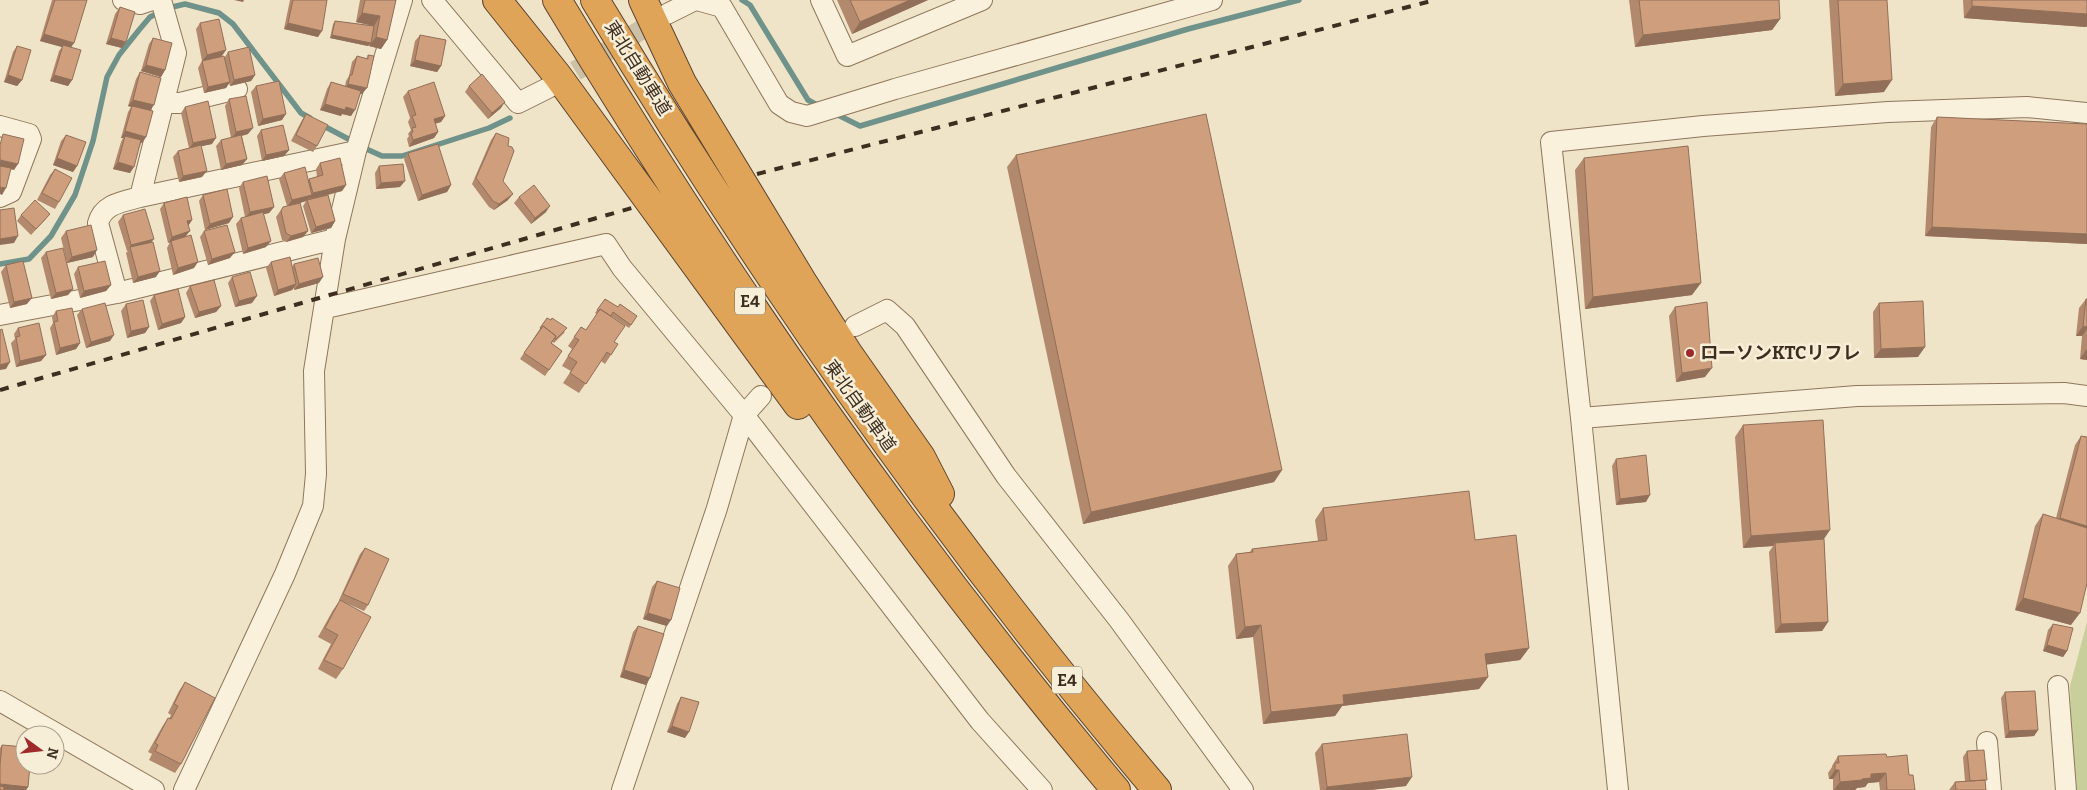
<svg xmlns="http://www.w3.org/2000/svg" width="2087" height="790" viewBox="0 0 2087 790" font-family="Bitter,'Noto Sans JP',serif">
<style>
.green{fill:#c9cf9b}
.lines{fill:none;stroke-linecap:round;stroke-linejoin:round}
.stream{stroke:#6f938a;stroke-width:5.5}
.minor-tunnel{stroke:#ccc0a6;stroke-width:20;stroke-dasharray:20 10;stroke-linecap:butt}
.minor-casing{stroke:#8d765c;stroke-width:22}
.highway-casing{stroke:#5b4430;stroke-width:30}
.minor{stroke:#faf1dc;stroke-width:20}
.highway{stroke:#e0a458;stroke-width:28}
.rail{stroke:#3d2e20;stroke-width:4;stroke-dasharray:9 9;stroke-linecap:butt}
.wall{fill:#b2896c}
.shaded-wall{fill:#916f58}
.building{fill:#cf9f7d;stroke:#916f58}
.poi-dot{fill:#9e2a2b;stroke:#f7eed8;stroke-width:2}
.labels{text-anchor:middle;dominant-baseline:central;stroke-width:5;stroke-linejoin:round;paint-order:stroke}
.shield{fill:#f7eed8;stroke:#756857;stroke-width:1}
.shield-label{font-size:16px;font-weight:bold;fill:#3d2e20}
.street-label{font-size:18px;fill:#3d2e20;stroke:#f7eed8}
.poi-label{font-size:18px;font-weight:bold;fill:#3d2e20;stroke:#f7eed8;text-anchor:start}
</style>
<rect width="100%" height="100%" fill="#f0e4c8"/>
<path class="green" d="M2087,622V790H2073L2070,686Z"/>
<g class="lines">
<path class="stream" d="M742,0L750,5L808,100L819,106
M168,8L185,4L219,13L233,24L301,113L310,118
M834,113L860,126L1188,29L1299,0
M320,124L354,142
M362,147L382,156H402L489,128L510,118
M0,264L29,259L51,236L75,195L93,141L107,77L119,55L139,30L150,17L160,12"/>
<path class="minor-tunnel" d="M550,87L665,15"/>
<defs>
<path id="minor" d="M123,0L140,4L152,0
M432,0L518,103L548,88
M697,0L722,7L779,104L791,112L807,116L895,89L1212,0
M821,0L847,56L982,0
M667,14L695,0
M163,103H180L237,89
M0,126L29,134L31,139L11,192L0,197
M140,197L176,53L161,0
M117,293L98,223C103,204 122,202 140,197L356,151
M326,308L606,244L622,268L744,415L980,721L1042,790
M0,315L117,293L335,239
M855,326L887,310L905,326L1006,476L1119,620L1243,790
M1581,418L1857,396L2064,393L2087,396
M2058,686L2066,790
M0,701L154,790
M1987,742L1991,790
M184,790L285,574L313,506L316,474L314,371L335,239L356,151L402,0
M622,790L717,508L744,415L761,396
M1618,790L1581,418L1551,142L1703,126L1888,112L2027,107L2087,113"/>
<path id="highway" d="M497,0L557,75L798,405
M557,0C723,276 908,543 1116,790
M595,0C762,277 948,543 1157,790
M643,0L682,83L802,281L848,353L921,457L940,494"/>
</defs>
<use href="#minor" class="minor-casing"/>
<use href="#highway" class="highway-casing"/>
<use href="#minor" class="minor"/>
<use href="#highway" class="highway"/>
<path class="rail" d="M757,174L1435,0
M0,390L635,207"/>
</g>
<path class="wall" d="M52,0H87L71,47L72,80L68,86L50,81L59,51L62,47L40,41Z
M290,0H327L318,37L284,29Z
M360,0H396L387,40L381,49L369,46L370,44L368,46L330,38L333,24L335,21L374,26L356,22Z
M837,0H928L852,34Z
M1629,0H1779L1780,19L1772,30L1635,47Z
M1829,0H1887L1884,92L1835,96Z
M1963,0H2087V26L2086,27L1964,18Z
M120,7L122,48L106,44L115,14Z
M200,23L226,50L221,57L202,61L196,29Z
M420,35L441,66L437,72L410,66L415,41Z
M153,38L165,70L161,77L141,71L149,44Z
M17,46L22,80L17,86L4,82L13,52Z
M228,52L255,75L251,81L230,86L229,83L226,88L204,93L198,68L202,61L225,57Z
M368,55L362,94H360L351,116L342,114L341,116L320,110L327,89L331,82L345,86L346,81L349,76L352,62L357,56L366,59Z
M140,72L150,110L146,137L142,143H141L130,173L113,169L121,142L123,138H121L128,112L131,107L128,106L136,79Z
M256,86L282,120L258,126L251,92Z
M469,86L501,108L488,119L465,92Z
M408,91L445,116L441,122L435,124L438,132L434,138L409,147L407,139L409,136L408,134L411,130L408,122L410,118L403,97Z
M229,99L248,134L242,136L247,159L242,165L221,170L216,146L221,140L231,138L225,106Z
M185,107L212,144L201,146L202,177L179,182L173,157L178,151L189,148L181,113Z
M306,114L317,146L313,152L291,141L302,120Z
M1937,117L2087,124V244L1925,236L1931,127Z
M261,130L289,150L284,156L262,161L257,136Z
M496,133L508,146L503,181L508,200L494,210L489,207L472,184L491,140Z
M66,135L77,166L73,172L53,165L61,141Z
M408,153L451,185L447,192L418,201L404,159Z
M1016,155L1282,470L1274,482L1083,524L1007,167Z
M1584,158L1692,295L1585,309L1575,170Z
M320,163L346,185L342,191L328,195L335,221L331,228L311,233L303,206L306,201L300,203L308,231L303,237L286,242L282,240L276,217L283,207L287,206L279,179L284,173L308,181L309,179L317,177L316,169Z
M379,166L400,187L376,189L375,173Z
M55,169L59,202L55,209L37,200L50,175Z
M243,182L274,207L269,213L263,214L266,247L243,254L236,224L241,218L245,217L239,188Z
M203,195L229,223L205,230L199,201Z
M519,197L546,212L531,224L514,203Z
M164,203L192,220L188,226L186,237L194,268L173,275L167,248L170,242L168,243L160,209Z
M50,214L45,220L31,235L17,221L21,215Z
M123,215L151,243L156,277L133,283L126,253L128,251H127L118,222Z
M66,231L93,257L67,263L61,238Z
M204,231L230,258L208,265L200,237Z
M46,252L73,289L68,295L51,299L41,258Z
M271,262L292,267L294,264L319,283L294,290V288L292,290L274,296L266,268Z
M6,265L27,304L10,308L1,272Z
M78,267L111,285L106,291L80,298L74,274Z
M232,277L252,303L235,307L228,283Z
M190,286L221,306L216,312L195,318L186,293Z
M154,295L185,317L181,323L158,330L150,301Z
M605,299L618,307L637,316L629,328L611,316L614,342L618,344L605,364L601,361L579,393L563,383L571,371L562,366L572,349L568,346L581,327L586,330L597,314L595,313Z
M2086,299H2087V360L2080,359L2082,336H2076L2079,308Z
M1879,303L1918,357L1874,358L1873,312Z
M126,304L149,327L145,333L127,338L121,311Z
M1675,307L1705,377L1676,382L1669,316Z
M82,309L110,341L86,348L77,315Z
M56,311L80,343L76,349L56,355L50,328L53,323L52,317Z
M547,318L565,332L554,343L552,342L551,343L562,351L545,376L520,359Z
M18,328L46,355L41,361L16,367L11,343L15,339L14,334Z
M1743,425L1824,539L1828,622L1822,631L1775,633L1769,552L1773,546L1743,548L1735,437Z
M2081,436L2071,625L2015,610L2035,526L2043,514L2056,518L2075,445Z
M1616,459L1646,502L1616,505L1612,466Z
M1323,508L1475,540L1529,648L1520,660L1486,664L1488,677L1479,689L1342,706L1335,716L1263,724L1253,637L1236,639L1228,566L1236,554L1250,552L1252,549L1318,541L1315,520Z
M365,548L368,605L364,611L339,600L360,554Z
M657,581L667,626L643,619L652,587Z
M340,600L343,669L336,679L318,669L331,644L318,637L333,610Z
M2053,624L2067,651L2063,657L2043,651L2048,630Z
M638,626L646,685L620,677L633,632Z
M185,682L181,764L175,773L149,760L152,754L148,752L162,727L168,718L169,719L171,715L168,713L179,691Z
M2005,692L2038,730L2034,736L2005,738L2001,698Z
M681,697L685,738L667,732L677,704Z
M1322,744L1406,786L1370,790H1320L1315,753Z
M2,745L28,787L26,790H0V748Z
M1967,751L1985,782L1986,790H1949L1955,782L1965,781L1963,757Z
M1838,756L1887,757L1909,775L1915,790H1880L1879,782L1868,783L1865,787L1857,788L1855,790H1833V779H1829L1828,773L1832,767V766Z"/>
<path class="shaded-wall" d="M234,0H244L243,2Z
M910,0H928L852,34L860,22Z
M1972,6L2087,14V26L2086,27L1964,18Z
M362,13L380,16L374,26L356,22Z
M1780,19L1772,30L1635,47L1643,35Z
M288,23L322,31L318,37L284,29Z
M44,34L74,43L70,49L63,45L62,47L40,41Z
M332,35L371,43L368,46L330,38Z
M376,37L387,40L381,49L369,46Z
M111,38L126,42L122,48L106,44Z
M226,50L221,57L202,61L207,55Z
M415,60L441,66L437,72L410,66Z
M146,65L165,70L161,77L141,71Z
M8,75L22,80L17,86L4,82Z
M54,75L72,80L68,86L50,81Z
M255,75L251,81L230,86L234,80Z
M1892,80L1884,92L1835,96L1843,84Z
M230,82L226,88L204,93L208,87Z
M348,84L367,88L362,94L344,90Z
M133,100L154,105L149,112L128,106Z
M505,102L501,108L488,119L492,113Z
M325,104L346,107L355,110L351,116L342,114L341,116L320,110Z
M286,114L282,120L258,126L263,119Z
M445,116L441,122L429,125L434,119Z
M253,128L248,134L232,138L236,132Z
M125,131L146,137L142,143L124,139L125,136L123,138H121Z
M438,132L434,138L409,147L413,140Z
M216,138L212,144L189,149L193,143Z
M289,150L284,156L262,161L266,155Z
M57,158L77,166L73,172L53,165Z
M247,159L242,165L221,170L226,164Z
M0,160L18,164L14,170L0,167Z
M118,162L134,167L130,173L113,169Z
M207,171L202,177L179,182L183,176Z
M405,181L400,187L376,189L381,183Z
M346,185L342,191L309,199L313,193Z
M451,185L447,192L418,201L422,195Z
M0,187L6,188L2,195L0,194Z
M513,194L508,200L494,210L499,204Z
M312,195L306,201L287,207L292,200Z
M550,206L546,212L531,224L535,218Z
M274,207L269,213L245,218L250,212Z
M233,217L229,223L205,230L210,224Z
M192,220L188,226L187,221Z
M335,221L331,228L311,233L316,227Z
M1932,227L2087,234V244L1925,236Z
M190,231L185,237L168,243L172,237Z
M308,231L303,237L286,242L291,236Z
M18,236L14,243L0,245V239Z
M154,239L149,245L130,247L127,251L131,245Z
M271,241L266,247L243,254L248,248Z
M97,250L93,257L67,263L72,257Z
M235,252L230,258L208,265L212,259Z
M198,262L194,268L173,275L178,268Z
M160,271L156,277L133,283L138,277Z
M323,277L319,283L294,290L299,284Z
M1701,283L1692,295L1585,309L1593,297Z
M296,284L292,290L274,296L278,290Z
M111,285L106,291L80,298L84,291Z
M73,289L68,295L51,299L56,293Z
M257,296L252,303L235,307L239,301Z
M32,298L27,304L10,308L14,302Z
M221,306L216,312L195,318L199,312Z
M185,317L181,323L158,330L162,324Z
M2083,326L2087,327V329L2082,336H2076Z
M149,327L145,333L127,338L131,331Z
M114,335L110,341L86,348L91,342Z
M80,343L76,349L56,355L60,348Z
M1925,347L1918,357L1874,358L1881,349Z
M2086,350H2087V360L2080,359Z
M46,355L41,361L16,367L20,361Z
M10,362L6,369L0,370V365Z
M1712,368L1705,377L1676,382L1682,373Z
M1282,470L1274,482L1083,524L1091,512Z
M1650,495L1646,502L1616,505L1620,499Z
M2060,518L2087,526V537L2054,527Z
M1830,530L1822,542L1775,543L1773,546L1743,548L1751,536Z
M2023,598L2080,613L2071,625L2015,610Z
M648,613L671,620L667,626L643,619Z
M1828,622L1822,631L1775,633L1781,624Z
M1261,625L1253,637L1236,639L1245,627Z
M2047,645L2067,651L2063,657L2043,651Z
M1529,648L1520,660L1477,666L1485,654Z
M624,670L650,678L646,685L620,677Z
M1488,677L1479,689L1342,706L1335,716L1263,724L1271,712L1343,695Z
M672,726L689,732L685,738L667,732Z
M2038,730L2034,736L2005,738L2009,731Z
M1835,770H1839L1833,779H1829Z
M1886,773L1879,782L1868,783L1865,787L1857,788L1855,790H1834L1840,782L1862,779L1871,774Z
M1412,777L1406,786L1370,790H1325L1327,787Z
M0,784L28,787L26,790H0Z"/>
<path class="building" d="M55,0H87L74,43L44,34Z
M293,0H327L322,31L288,23Z
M365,0H396L387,40L376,37L380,16L362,13Z
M850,0H910L860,22Z
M1639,0H1779L1780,19L1643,35Z
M1838,0H1887L1892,80L1843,84Z
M1972,0H2087V14L1972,6Z
M120,7L135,12L126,42L111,38Z
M219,19L226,50L207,55L200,23Z
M335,21L374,26L371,43L332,35Z
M420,35L446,40L441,66L415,60Z
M153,38L172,43L165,70L146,65Z
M63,45L81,50L72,80L54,75Z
M17,46L31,50L22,80L8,75Z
M249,47L255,75L234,80L228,52Z
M368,55L374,56L367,88L348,84L350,75H352L357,56L368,59Z
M224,56L230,82L208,87L202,61Z
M140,72L161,78L154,105L133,100Z
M482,74L505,102L492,113L469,86Z
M279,81L286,114L263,119L256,86Z
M331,82L361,91L355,110L346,107L345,110L325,104Z
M434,82L445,116L434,119L438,132L413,140L411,133L413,132L412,128L416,127L412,116L416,115L408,91Z
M246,96L253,128L236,132L229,99Z
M208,101L216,138L193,143L185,107Z
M132,106L153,111L146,137L125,131Z
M306,114L328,125L317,146L296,135Z
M1206,114L1282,470L1091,512L1016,155Z
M1937,117L2087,124V234L1932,227Z
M283,125L289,150L266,155L261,130Z
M496,133L509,138L508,146L512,147L514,151L503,181L513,194L499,204L493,201L476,178Z
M3,134L24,139L18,164L0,160V145Z
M66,135L86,142L77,166L57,158Z
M241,135L247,159L226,164L221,140Z
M125,136L141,140L134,167L118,162Z
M438,144L451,185L422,195L408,153Z
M201,145L207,171L183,176L178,151Z
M1688,146L1701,283L1593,297L1584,158Z
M340,158L346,185L313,193L309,179L323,175L320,163Z
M403,164L405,181L381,183L379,166Z
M0,166L11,168L6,188L0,187Z
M305,167L312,195L292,200L284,173Z
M55,169L72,178L59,202L42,193Z
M267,176L274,207L250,212L243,182Z
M534,185L550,206L535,218L519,197Z
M227,189L233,217L210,224L203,195Z
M328,195L335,221L316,227L307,200Z
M187,197L192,220L187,221L190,231L172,237L164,203Z
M35,200L50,214L36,229L21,215Z
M300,203L308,231L291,236L286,233L281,211L283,207Z
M14,208L18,236L0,239V210Z
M145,209L154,239L131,245L123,215Z
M263,212L271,241L248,248L241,218Z
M91,225L97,250L72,257L66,231Z
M227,225L235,252L212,259L204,231Z
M191,235L198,262L178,268L171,241Z
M153,242L160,271L138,277L130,247Z
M63,248L73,289L56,293L46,252Z
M290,257L296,284L278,290L271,262Z
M318,258L323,277L299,284L294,264Z
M23,261L32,298L14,302L6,265Z
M105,261L111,285L84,291L78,267Z
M250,272L257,296L239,301L232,277Z
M214,280L221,306L199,312L190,286Z
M178,289L185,317L162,324L154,295Z
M605,299L618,307L620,304L637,316L631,325L613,312L611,316L600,309L599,311L597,310Z
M2086,299H2087V327L2083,326Z
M143,300L149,327L131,331L126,304Z
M1923,301L1925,347L1881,349L1879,303Z
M1707,302L1712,368L1682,373L1675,307Z
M105,303L114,335L91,342L82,309Z
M72,308L80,343L60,348L54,322L58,321L56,311Z
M600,309L625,326L614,342L618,344L611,355L607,352L586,384L570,373L577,362L568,356L579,340L574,337L581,327L586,330Z
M547,318L551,320L552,318L567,328L556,339H555L556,336L543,326L541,329L540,328Z
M39,323L46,355L20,361L16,337L20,336L18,328Z
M543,326L556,336L551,343L562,351L549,370L524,353Z
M2,329L10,362L0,365V330Z
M1823,420L1830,530L1751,536L1743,425Z
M2081,436L2087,437V526L2060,518Z
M1646,455L1650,495L1620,499L1616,459Z
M1469,491L1475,540L1516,535L1529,648L1485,654L1488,677L1343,695L1344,704L1271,712L1261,625L1245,627L1236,554L1253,552L1252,549L1327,540L1323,508Z
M2043,514L2087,528V583L2080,613L2023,598Z
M1824,539L1828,622L1781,624L1775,543Z
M365,548L389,559L368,605L343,594Z
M657,581L680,588L671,620L648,613Z
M340,600L371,617L343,669L324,660L338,635L325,628Z
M2053,624L2073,628L2067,651L2047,645Z
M638,626L664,634L650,678L624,670Z
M185,682L215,698L181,764L155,751L158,745L155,743L168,718L171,719L178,706L174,704Z
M2035,691L2038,730L2009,731L2005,692Z
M681,697L699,702L689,732L672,726Z
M1407,734L1412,777L1327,787L1322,744Z
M2,745L25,747V765H30L28,787L0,784V765Z
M1984,750L1987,780L1970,781L1967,751Z
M1886,754L1887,757L1907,755L1909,775H1913L1915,790H1887L1886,773L1871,774V778L1862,779V780L1840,782L1839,770H1835V763H1839L1838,756Z
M1985,780L1986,790H1956L1955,782Z
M0,786L4,787V790H0Z"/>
<circle class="poi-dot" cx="1690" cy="353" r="5"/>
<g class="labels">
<g class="shield">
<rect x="735" y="287.5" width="30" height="27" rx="4"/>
<rect x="1052" y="666.5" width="30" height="27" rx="4"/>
</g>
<g class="shield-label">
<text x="750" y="301">E4</text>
<text x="1067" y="680">E4</text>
</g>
<g class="street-label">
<text transform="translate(638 68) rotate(58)">東北自動車道</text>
<text transform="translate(860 406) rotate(54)">東北自動車道</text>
</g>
<g class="poi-label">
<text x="1700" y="353">ローソンKTCリフレ</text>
</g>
</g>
<g transform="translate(40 750) rotate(105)"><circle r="24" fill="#f7eed8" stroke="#ada18e"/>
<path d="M0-4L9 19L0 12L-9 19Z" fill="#9e2a2b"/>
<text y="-8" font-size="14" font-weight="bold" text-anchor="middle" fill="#3d2e20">N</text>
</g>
</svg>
